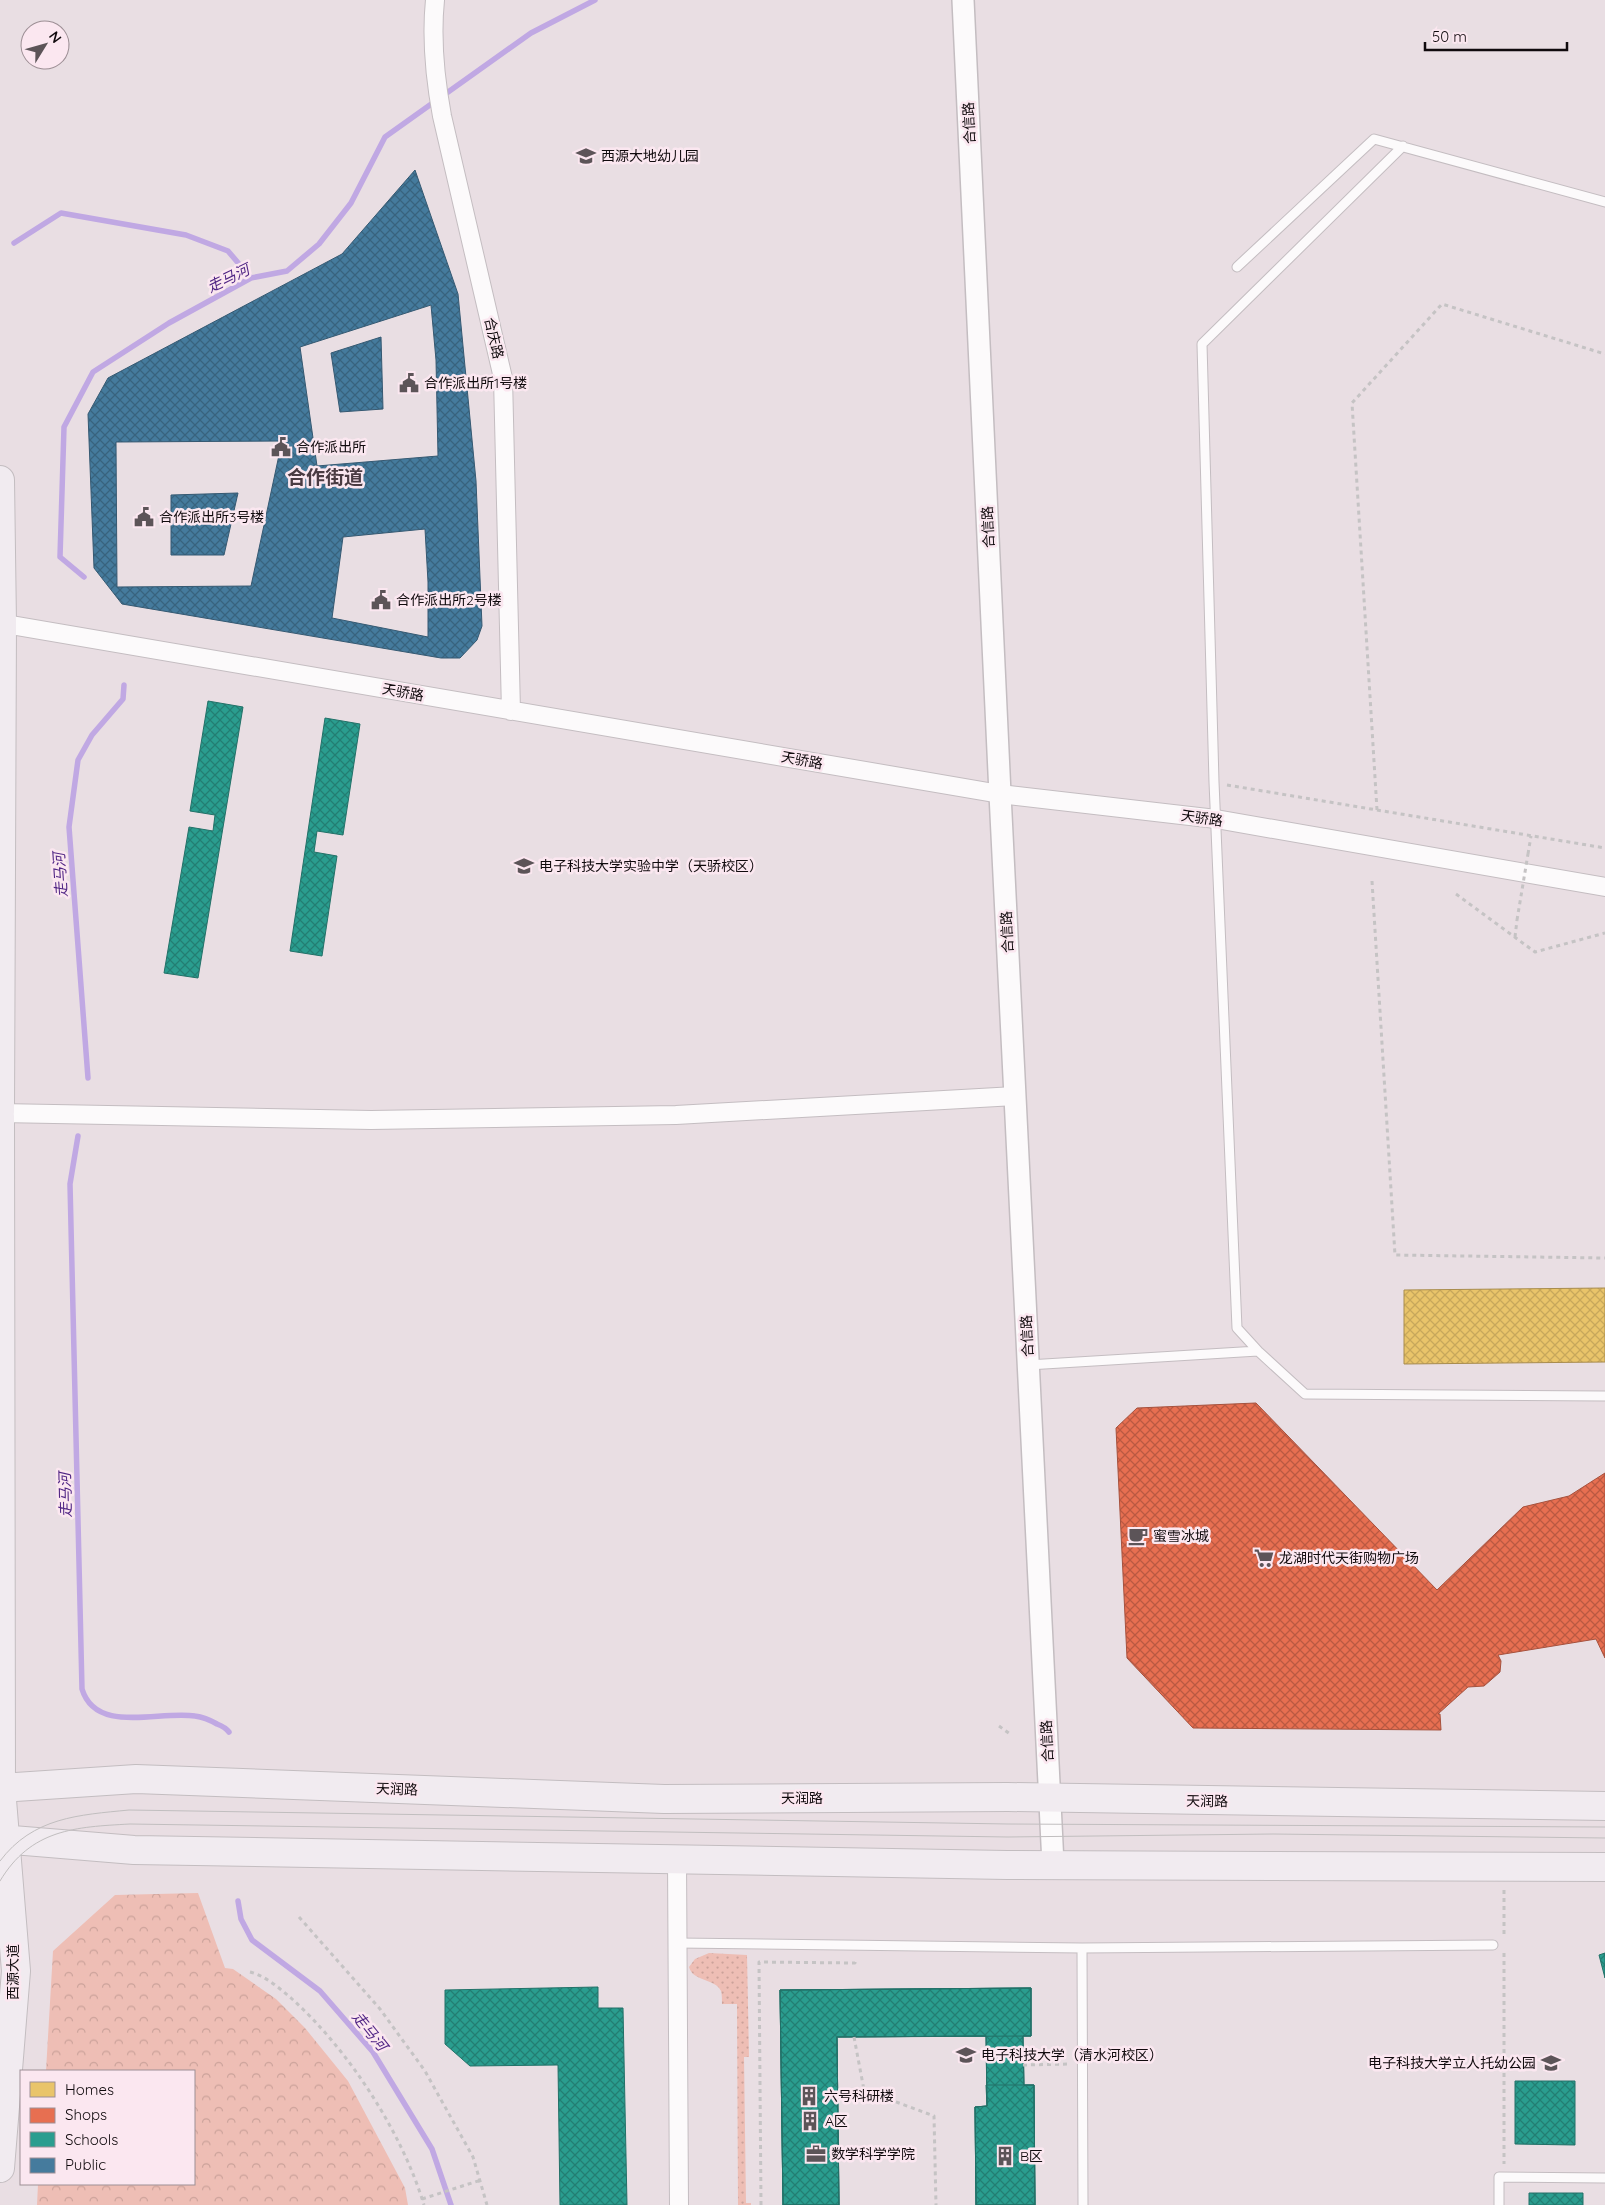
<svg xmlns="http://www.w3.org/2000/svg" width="1605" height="2205" viewBox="0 0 1605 2205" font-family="Quicksand,'Noto Sans SC',sans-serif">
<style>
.grass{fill:url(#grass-dots)}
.park{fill:url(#park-crowns)}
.homes{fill:url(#homes-cross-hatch);stroke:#a88c4e}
.shops{fill:url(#shops-cross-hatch);stroke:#a6513d}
.schools{fill:url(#schools-cross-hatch);stroke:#227168}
.public{fill:url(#public-cross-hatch);stroke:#355972;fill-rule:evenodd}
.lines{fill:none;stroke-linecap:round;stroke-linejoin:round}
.stream{stroke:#c0a8e3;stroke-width:5.5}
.service-casing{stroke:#c4bdc1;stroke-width:11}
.minor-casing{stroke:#c4bdc1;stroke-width:20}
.tertiary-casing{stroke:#c4bdc1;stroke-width:24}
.primary-casing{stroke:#c3bdc0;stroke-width:30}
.path{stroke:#c5c3c4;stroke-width:3;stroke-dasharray:4 4;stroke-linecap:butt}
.service{stroke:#fcfafb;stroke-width:9}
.minor{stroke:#fcfafb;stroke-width:18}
.tertiary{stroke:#fcfafb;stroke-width:21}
.primary{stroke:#f1ebf0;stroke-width:28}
.tram{stroke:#c1bebf;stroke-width:1}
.path-bridge{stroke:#c5c3c4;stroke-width:3;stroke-dasharray:4 4;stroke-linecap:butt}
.labels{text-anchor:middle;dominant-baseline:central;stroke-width:5;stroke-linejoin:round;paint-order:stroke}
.street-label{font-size:14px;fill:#100a0d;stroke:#fbe7f0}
.poi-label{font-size:14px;fill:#100a0d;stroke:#fbe7f0;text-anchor:start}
.water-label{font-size:15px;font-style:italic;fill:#512685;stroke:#fbe7f0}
.district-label{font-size:19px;font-weight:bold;fill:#4a3b42;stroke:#fbe7f0}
</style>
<defs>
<pattern id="grass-dots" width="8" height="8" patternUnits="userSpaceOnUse" patternTransform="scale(1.25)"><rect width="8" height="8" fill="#eebeb5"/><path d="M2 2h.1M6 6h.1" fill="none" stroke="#cba29a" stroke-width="1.8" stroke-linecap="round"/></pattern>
<pattern id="park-crowns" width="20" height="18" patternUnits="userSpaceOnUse" patternTransform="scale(1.25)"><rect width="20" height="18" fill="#eebeb5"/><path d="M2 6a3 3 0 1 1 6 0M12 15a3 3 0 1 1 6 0" fill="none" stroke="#cba29a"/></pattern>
<pattern id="homes-cross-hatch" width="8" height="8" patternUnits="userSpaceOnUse" patternTransform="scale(1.25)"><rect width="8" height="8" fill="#e9c46a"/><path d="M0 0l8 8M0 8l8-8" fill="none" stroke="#c7a75b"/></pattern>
<pattern id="shops-cross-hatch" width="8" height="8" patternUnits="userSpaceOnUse" patternTransform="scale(1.25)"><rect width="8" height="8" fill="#e76f51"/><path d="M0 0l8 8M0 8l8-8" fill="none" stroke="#ba5942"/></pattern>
<pattern id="schools-cross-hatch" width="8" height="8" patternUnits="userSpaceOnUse" patternTransform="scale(1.25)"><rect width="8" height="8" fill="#2a9d8f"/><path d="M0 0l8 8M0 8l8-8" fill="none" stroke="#237e73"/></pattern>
<pattern id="public-cross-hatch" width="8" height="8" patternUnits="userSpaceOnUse" patternTransform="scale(1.25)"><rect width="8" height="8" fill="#457b9d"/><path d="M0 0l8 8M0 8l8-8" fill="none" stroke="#38637e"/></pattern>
</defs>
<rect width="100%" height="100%" fill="#e9dee3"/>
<path class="grass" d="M709,1953L747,1955L749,2057H744L746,2203H751V2205H738L737,2004H722C722,2000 722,1994 721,1991C715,1978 693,1982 689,1967L695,1959Z"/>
<path class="park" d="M198,1893L225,1968L233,1969L276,1999L305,2028L348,2081L405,2188L408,2205H37L38,2184H194V2071H46L53,1951L115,1895Z"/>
<path class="homes" d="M1605,1288V1362L1404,1364V1290Z"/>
<path class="shops" d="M1256,1403L1437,1590L1523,1507L1569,1496L1605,1473V1658L1596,1639L1498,1655L1501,1661L1500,1672L1484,1686L1468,1687L1438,1714H1440L1441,1730L1193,1728L1127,1658L1116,1428L1137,1408Z"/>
<path class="schools" d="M208,701L243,707L198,978L164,973L189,827L213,831L215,815L190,811Z
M325,718L360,724L343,835L317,831L314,852L337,856L322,956L290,951Z
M1605,1953V1978L1599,1955Z
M598,1987V2008H623L627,2205H560L558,2065L470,2066L445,2044V1990Z
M1031,1988V2036H1023L1024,2085H1034L1035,2205H976L975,2107L987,2106L986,2036L837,2037L839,2205H783L780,1990Z
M1031,1988V2036H1023L1024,2085H1034L1035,2205H976L975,2107L987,2106L986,2036L837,2037L839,2205H783L780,1990Z
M1031,1988V2036L837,2037L839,2205H783L780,1990Z
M1515,2081H1575V2145L1515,2144Z
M986,2085H1034L1035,2205H976L975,2107L987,2106Z
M1529,2193H1583V2205H1529Z"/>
<path class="public" d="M415,170L458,294L476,481L482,626L477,640L460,658H441L122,604L94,568L88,414L108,378L342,254Z
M431,305L436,360L438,456L317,466L300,347ZM381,337L383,409L340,412L331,353Z
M282,441L251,586L117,587L116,442ZM238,493L224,555H171V495Z
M425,529L428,582V637L332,618L343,537Z"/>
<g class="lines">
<path class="stream" d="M14,243L61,213L186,235L228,251L251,278
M84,577L60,557L64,427L93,372L169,323L251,278L287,271L319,244L351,203L385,137L531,33L595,0
M88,1078L69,827L78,760L92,735L123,699L124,685
M78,1136L70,1184L82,1689C96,1735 160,1710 195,1716C203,1717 210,1720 217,1724C222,1726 226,1728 229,1732
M238,1901L241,1919L252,1940L320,1991L373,2052L432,2149L451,2205"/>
<defs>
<path id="service" d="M1403,146L1202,344L1214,782L1237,1328L1258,1351L1305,1394L1605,1396
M1237,267L1374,139L1605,202
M1028,1365L1258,1351
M677,1943L1082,1948L1493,1945
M1082,1948L1083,2205
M1499,2205V2177L1605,2178"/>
<path id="minor" d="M435,0C431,39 435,78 442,116L503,378L511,711
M0,623L1000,794L1216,819L1605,887
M0,1113L371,1120L676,1115L1015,1096
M677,1859L679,2205"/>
<path id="tertiary" d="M963,0L1000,794L1053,1864"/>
<path id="primary" d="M0,480L2,623L0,1112
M0,1116L1,1788L16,1971L0,2168
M0,1788L136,1779L664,1799L1008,1797L1605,1806
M0,1839L134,1850L1007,1865L1605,1867"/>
</defs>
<use href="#service" class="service-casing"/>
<use href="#minor" class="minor-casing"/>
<use href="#tertiary" class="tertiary-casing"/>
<use href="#primary" class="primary-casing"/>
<path class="path" d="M1227,785L1605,848
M1377,810L1352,403L1442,304L1605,354
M1528,854L1531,836
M1372,881L1395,1255L1605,1258
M1456,894L1535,952L1605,933
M1515,937L1517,920
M999,1726L1010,1734
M1504,1890V1937
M299,1917L380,2009L425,2071L473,2157L487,2205
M1504,1953V2164
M250,1972C266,1976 279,1988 291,1998C348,2049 402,2132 424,2205
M854,2037L864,2090L934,2116L936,2205
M1023,2065L1070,2064
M422,2199L481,2180
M761,2205L759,1962L855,1963V1958"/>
<use href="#service" class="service"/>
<use href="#minor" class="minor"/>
<use href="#tertiary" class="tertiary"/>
<use href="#primary" class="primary"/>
<path class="tram" d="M0,1861C33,1817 79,1815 129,1810L1008,1824L1605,1827
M0,1881C31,1829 75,1827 130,1824L1008,1837L1273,1834L1605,1838"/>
<path class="path-bridge" d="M1517,920L1528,854"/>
</g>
<defs>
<symbol id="school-bare" viewBox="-9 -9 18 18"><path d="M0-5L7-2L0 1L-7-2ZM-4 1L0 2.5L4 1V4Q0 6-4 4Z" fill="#5c5458" stroke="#fbe7f0" stroke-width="2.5" paint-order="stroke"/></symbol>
<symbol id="civic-bare" viewBox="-9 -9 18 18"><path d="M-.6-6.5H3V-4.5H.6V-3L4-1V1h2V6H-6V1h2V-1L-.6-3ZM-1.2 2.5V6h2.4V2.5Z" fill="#5c5458" stroke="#fbe7f0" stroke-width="2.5" paint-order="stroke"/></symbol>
<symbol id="cafe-bare" viewBox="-9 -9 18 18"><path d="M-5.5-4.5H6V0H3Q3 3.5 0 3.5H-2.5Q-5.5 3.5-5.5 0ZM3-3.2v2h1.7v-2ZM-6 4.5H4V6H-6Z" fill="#5c5458" stroke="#fbe7f0" stroke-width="2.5" paint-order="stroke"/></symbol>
<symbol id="supermarket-bare" viewBox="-9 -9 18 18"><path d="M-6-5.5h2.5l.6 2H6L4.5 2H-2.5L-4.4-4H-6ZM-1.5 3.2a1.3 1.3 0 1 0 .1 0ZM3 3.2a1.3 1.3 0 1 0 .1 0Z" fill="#5c5458" stroke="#fbe7f0" stroke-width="2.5" paint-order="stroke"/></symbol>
<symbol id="university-bare" viewBox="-9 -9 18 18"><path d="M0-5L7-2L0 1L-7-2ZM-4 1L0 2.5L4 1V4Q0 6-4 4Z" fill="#5c5458" stroke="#fbe7f0" stroke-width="2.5" paint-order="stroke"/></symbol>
<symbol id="building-bare" viewBox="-9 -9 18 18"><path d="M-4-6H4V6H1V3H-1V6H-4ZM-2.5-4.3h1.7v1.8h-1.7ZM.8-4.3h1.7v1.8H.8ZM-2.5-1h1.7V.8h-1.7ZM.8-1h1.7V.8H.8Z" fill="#5c5458" stroke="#fbe7f0" stroke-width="2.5" paint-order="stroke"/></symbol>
<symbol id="office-bare" viewBox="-9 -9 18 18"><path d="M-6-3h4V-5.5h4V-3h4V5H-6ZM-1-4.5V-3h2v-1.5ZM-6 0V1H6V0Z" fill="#5c5458" stroke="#fbe7f0" stroke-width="2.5" paint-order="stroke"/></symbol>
</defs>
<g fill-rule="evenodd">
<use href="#school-bare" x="572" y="142" width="28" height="28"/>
<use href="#civic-bare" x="395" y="369" width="28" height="28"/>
<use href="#civic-bare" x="267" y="433" width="28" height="28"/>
<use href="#civic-bare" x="130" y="503" width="28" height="28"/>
<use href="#civic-bare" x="367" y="586" width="28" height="28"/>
<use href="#school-bare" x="510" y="852" width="28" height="28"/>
<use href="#cafe-bare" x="1124" y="1522" width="28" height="28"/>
<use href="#supermarket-bare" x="1250" y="1544" width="28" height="28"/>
<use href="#university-bare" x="952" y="2041" width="28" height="28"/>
<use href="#school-bare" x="1537" y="2049" width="28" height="28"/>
<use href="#building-bare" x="795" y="2082" width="28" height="28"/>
<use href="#building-bare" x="796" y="2107" width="28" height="28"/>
<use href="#office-bare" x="802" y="2140" width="28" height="28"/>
<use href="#building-bare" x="991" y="2142" width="28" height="28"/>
</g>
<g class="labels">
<g class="street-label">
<text transform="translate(969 123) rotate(-93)">合信路</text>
<text transform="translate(494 338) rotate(77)">合庆路</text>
<text transform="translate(988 527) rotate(-93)">合信路</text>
<text transform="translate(403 692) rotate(10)">天骄路</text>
<text transform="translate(802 760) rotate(10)">天骄路</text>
<text transform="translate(1202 818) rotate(8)">天骄路</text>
<text transform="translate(1007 932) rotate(-93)">合信路</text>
<text transform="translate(1027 1336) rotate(-93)">合信路</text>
<text transform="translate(1047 1741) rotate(-93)">合信路</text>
<text transform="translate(397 1789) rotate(2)">天润路</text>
<text x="802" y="1798">天润路</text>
<text transform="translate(1207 1801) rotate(1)">天润路</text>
<text transform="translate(13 1972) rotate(-90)">西源大道</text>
</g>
<g class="poi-label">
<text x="601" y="156">西源大地幼儿园</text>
<text x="424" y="383">合作派出所1号楼</text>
<text x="296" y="447">合作派出所</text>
<text x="159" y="517">合作派出所3号楼</text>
<text x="396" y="600">合作派出所2号楼</text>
<text x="539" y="866">电子科技大学实验中学（天骄校区）</text>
<text x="1153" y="1536">蜜雪冰城</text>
<text x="1279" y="1558">龙湖时代天街购物广场</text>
<text x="981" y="2055">电子科技大学（清水河校区）</text>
<text x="1536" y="2063" text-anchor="end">电子科技大学立人托幼公园</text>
<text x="824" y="2096">六号科研楼</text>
<text x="825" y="2121">A区</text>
<text x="831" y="2154">数学科学学院</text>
<text x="1020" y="2156">B区</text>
</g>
<g class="water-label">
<text transform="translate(228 278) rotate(-26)">走马河</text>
<text transform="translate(60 875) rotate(-94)">走马河</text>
<text transform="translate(65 1495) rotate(-91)">走马河</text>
<text transform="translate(370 2031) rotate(51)">走马河</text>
</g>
<g class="district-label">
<text x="325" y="477">合作街道</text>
</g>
</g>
<rect x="20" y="2070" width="175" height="115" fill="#fbe7f0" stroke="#9d8f95"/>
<rect x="30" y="2082" width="25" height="15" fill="#e9c46a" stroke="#9d8f95"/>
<text x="65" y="2095" font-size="15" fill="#100a0d">Homes</text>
<rect x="30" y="2108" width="25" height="15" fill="#e76f51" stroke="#9d8f95"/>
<text x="65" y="2120" font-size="15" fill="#100a0d">Shops</text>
<rect x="30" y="2132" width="25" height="15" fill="#2a9d8f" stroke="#9d8f95"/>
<text x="65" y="2145" font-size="15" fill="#100a0d">Schools</text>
<rect x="30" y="2158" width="25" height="15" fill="#457b9d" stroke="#9d8f95"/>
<text x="65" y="2170" font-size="15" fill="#100a0d">Public</text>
<g transform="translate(45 45) rotate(53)"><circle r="24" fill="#fbe7f0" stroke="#9d8f95"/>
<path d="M0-4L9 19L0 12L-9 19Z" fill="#5c5458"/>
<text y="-8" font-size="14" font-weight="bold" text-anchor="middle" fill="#100a0d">N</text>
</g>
<path d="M1425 42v8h142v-8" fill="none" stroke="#100a0d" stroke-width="2.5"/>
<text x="1432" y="42" font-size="15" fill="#100a0d" stroke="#fbe7f0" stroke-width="4" paint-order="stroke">50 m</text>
</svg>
